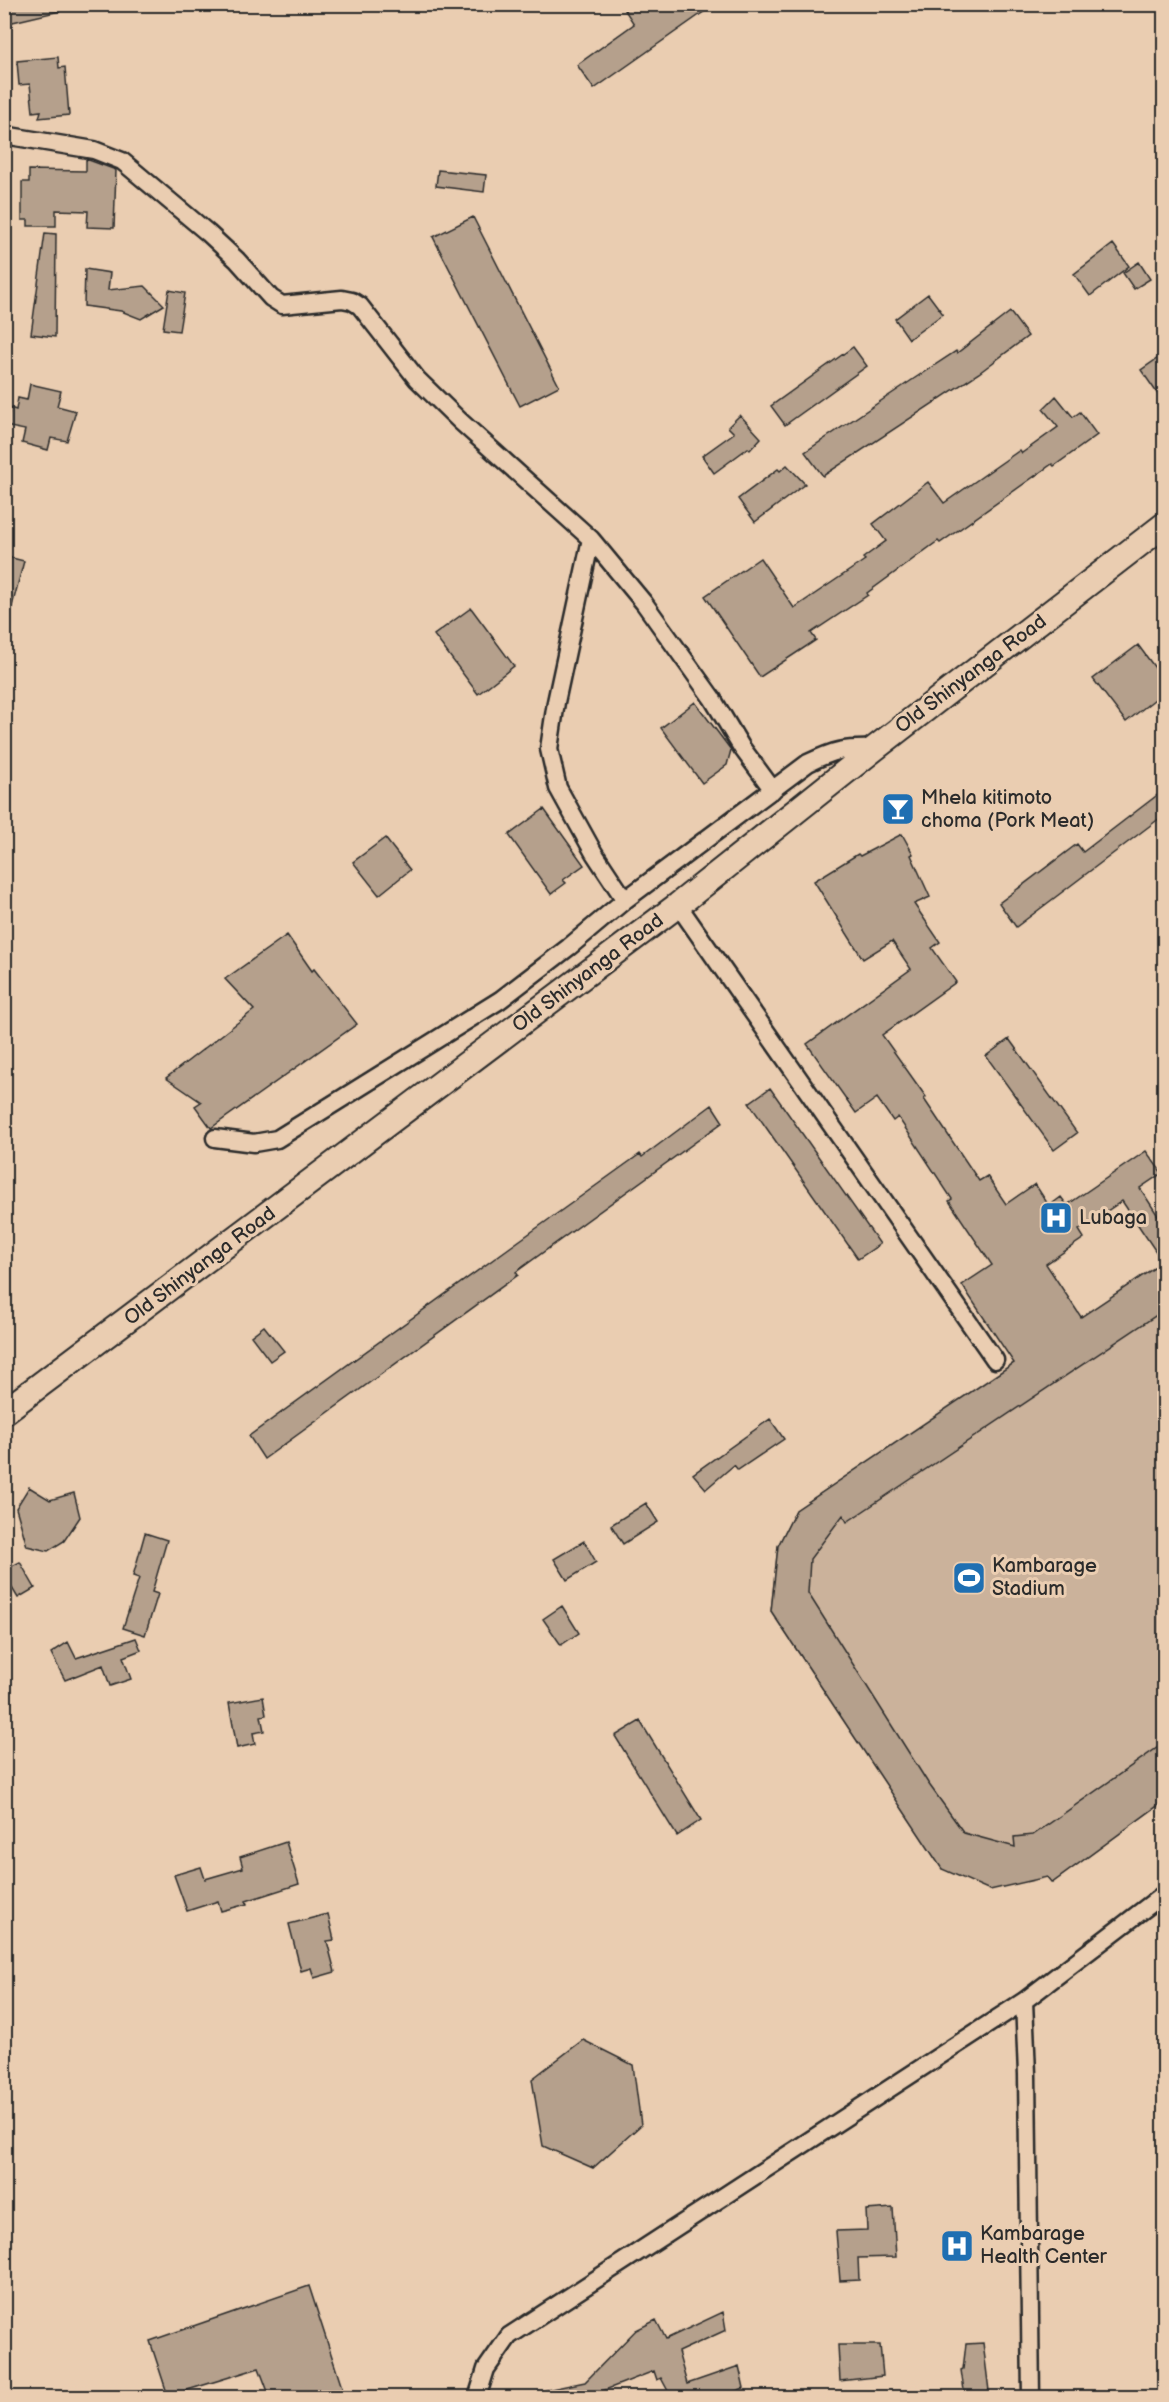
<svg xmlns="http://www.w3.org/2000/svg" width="1169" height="2402" viewBox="0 0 1169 2402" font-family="'Balsamiq Sans',sans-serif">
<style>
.green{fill:#cbb29b;stroke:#7b6e63;stroke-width:1.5}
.building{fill:#b5a08c;stroke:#2b2b2b;stroke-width:1.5;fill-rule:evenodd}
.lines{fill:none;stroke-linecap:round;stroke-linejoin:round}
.minor-casing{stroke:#2b2b2b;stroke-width:21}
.secondary-casing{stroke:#2b2b2b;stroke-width:28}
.minor{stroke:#eacdb1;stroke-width:16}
.secondary{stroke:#eacdb1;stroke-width:24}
.labels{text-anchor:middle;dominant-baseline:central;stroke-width:6;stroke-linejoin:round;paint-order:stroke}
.street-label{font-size:20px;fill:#2b2b2b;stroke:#eacdb1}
.poi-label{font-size:20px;fill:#2b2b2b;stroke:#eacdb1;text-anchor:start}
</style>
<rect width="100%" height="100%" fill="#eacdb1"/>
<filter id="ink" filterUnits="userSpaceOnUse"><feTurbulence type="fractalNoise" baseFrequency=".0167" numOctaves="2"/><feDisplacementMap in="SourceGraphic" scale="12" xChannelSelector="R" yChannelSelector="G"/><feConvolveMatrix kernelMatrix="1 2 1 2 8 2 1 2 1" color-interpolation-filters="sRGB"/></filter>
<g filter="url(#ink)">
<path class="green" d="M1164,1261V1801L1052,1883L1047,1877L942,1869L771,1611L778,1546L796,1510Z"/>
<path class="building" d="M4,4H59L60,11L4,24Z
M621,4H715L594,89L577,65L634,24Z
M58,57L59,68L65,67L69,115L39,118L41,111L33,112L30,84L19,85L17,61Z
M86,159L116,170L114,228L87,227L88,211L56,210V226H28V220H22V182H29V170L86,171Z
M438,170L486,175L484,192L436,186Z
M473,217L559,386L520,406L433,237Z
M45,233L56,234L55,337L31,334Z
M1113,244L1129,266L1090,296L1074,274Z
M1139,262L1150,279L1134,289L1123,273Z
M85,269L110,273L108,290L145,286L164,305L141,319L121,311L84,306Z
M169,290L185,293L179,331L163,329Z
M928,294L943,314L909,339L895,319Z
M1010,312L1028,336L979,373L823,476L805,452L915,378L956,351L957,353Z
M853,347L867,366L785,425L771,406Z
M1164,354V403L1141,370Z
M30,384L61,391L57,406L76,411L67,441L51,438L48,450L22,443L25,430L5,426L10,408L16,410L18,398L27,400Z
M1056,396L1073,417L1080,412L1097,435L1054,466L1052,464L940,543L938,541L867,593L868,595L811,633L816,640L760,677L705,596L760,558L794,608L865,560L863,558L886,541L873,524L928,482L944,503L1020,450L1022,453L1058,427L1043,409Z
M740,415L761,438L750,450L748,448L714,473L702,456L734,433L728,427Z
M787,465L805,484L755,522L738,499L778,469L780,471Z
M4,556L24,561L10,614H4Z
M471,608L514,666L478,694L434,635Z
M1138,645L1164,680V692L1126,722L1093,679Z
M695,702L731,750L727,765L702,783L661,728Z
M1164,790V815L1016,927L999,903L1077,844L1083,852Z
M544,809L584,865L563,880L566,883L551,894L509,835Z
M902,834L913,854L911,855L930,897L914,904L940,942L932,948L956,982L882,1035L926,1097L924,1099L979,1181L987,1176L1006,1204L1035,1184L1049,1206L1061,1197L1067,1205L1146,1151L1162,1173L1140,1188L1164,1225V1310L847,1522L843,1515L810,1559L808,1593L928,1783L964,1833L1015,1847L1014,1837L1033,1835L1164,1743V1801L1052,1883L1047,1877L990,1890L942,1869L771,1611L778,1546L796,1510L1014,1363L962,1285L992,1265L949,1201L952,1199L898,1117L893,1121L877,1098L856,1113L807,1044L911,969L892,941L863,959L814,881L858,854L860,856ZM1122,1201L1163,1262L1081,1317L1046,1264L1084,1238L1079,1230Z
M385,838L410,870L379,895L353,862Z
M287,935L312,971L314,969L357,1024L211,1128L195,1106L201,1102L166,1078L254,1010L225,979Z
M1009,1039L1077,1133L1054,1150L986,1056Z
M770,1088L880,1244L858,1259L749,1103Z
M712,1105L723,1122L516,1272L518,1275L264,1459L249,1436L509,1248L640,1154L642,1157Z
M264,1326L284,1351L270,1361L251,1336Z
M770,1419L784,1439L738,1470L734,1465L706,1489L693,1474Z
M29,1487L50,1500L74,1493L80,1517L64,1541L48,1551L27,1546L16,1508Z
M646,1503L658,1522L623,1544L611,1525Z
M145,1533L167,1540L152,1592L158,1594L145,1635L123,1628L139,1578L133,1576Z
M584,1541L596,1562L567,1580L554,1559Z
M20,1562L35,1588L18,1598L4,1575V1570Z
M562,1606L579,1633L561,1645L543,1619Z
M136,1638L141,1650L123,1657L131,1679L110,1686L103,1665L65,1680L51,1653L68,1642L76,1658Z
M263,1697L266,1715L261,1716L264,1731L253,1733L255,1744L237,1748L229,1703Z
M640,1721L701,1820L677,1836L615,1736Z
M286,1842L299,1884L246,1901L247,1904L221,1911L218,1901L187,1911L174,1875L201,1867L205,1879L243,1868L240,1857Z
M328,1914L334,1940L327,1941L335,1972L314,1978L311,1968L301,1971L289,1924Z
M583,2040L633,2065L641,2125L593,2168L543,2146L532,2079Z
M893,2208L896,2257L858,2258L859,2280L840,2281L836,2231L867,2230L866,2210Z
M309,2286L345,2397H270L259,2368L168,2396L150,2341Z
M723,2312L726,2330L678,2352L687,2384L739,2366L744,2388L720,2397H657L656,2395L668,2391L661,2378L657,2380L654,2371L587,2397H547L546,2390L585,2382L636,2330L656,2320L666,2339Z
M983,2343L989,2391L965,2397L961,2370L963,2369L966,2344Z
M838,2345H880L883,2376L840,2381Z"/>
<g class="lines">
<defs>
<path id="minor" d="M4,135L94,150L122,161L208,233L237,260L271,298L282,305L342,299L352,301L360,306L417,379L460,421L591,539L644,603L712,698L742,748L773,790
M591,539L556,702L549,749L558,788L594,853L625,900
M678,905L995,1360
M215,1138L254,1143L277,1139L500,1000L569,947L625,900L808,763C835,750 844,748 874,749
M1024,2001L1027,2074L1031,2398
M477,2398L486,2369L509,2336L1024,2001L1164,1894"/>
<path id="secondary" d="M4,1412L678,905L874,749L1164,525"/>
</defs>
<use href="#minor" class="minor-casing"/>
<use href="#secondary" class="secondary-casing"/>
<use href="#minor" class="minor"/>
<use href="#secondary" class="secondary"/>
</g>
</g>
<defs>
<symbol id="bar-square" viewBox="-11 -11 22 22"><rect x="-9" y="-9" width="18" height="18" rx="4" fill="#1f6fb2" stroke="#eacdb1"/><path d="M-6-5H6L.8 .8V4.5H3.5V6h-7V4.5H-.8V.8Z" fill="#fff"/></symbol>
<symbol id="hospital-square" viewBox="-11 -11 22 22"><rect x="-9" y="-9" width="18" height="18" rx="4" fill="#1f6fb2" stroke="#eacdb1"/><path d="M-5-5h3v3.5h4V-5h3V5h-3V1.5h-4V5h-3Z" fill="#fff"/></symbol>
<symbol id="stadium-square" viewBox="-11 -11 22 22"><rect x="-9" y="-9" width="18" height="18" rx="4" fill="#1f6fb2" stroke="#eacdb1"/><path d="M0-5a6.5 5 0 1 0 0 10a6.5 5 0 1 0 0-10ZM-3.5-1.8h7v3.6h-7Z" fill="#fff"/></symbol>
</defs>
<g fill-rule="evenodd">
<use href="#bar-square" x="879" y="790" width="38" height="38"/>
<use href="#hospital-square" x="1037" y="1199" width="38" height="38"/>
<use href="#stadium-square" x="950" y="1559" width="38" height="38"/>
<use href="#hospital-square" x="938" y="2227" width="38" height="38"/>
</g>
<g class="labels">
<g class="street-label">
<text transform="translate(971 674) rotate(-37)">Old Shinyanga Road</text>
<text transform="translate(588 973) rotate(-37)">Old Shinyanga Road</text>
<text transform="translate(200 1266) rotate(-37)">Old Shinyanga Road</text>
</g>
<g class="poi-label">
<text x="921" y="798">Mhela kitimoto<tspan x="921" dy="23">choma (Pork Meat)</tspan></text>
<text x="1079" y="1218">Lubaga</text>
<text x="992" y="1566">Kambarage<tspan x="992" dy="23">Stadium</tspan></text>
<text x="980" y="2234">Kambarage<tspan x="980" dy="23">Health Center</tspan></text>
</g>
</g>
<rect width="1169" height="2402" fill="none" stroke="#eacdb1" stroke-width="24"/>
<rect x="12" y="12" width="1145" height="2378" fill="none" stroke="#2b2b2b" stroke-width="2" filter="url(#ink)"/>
</svg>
